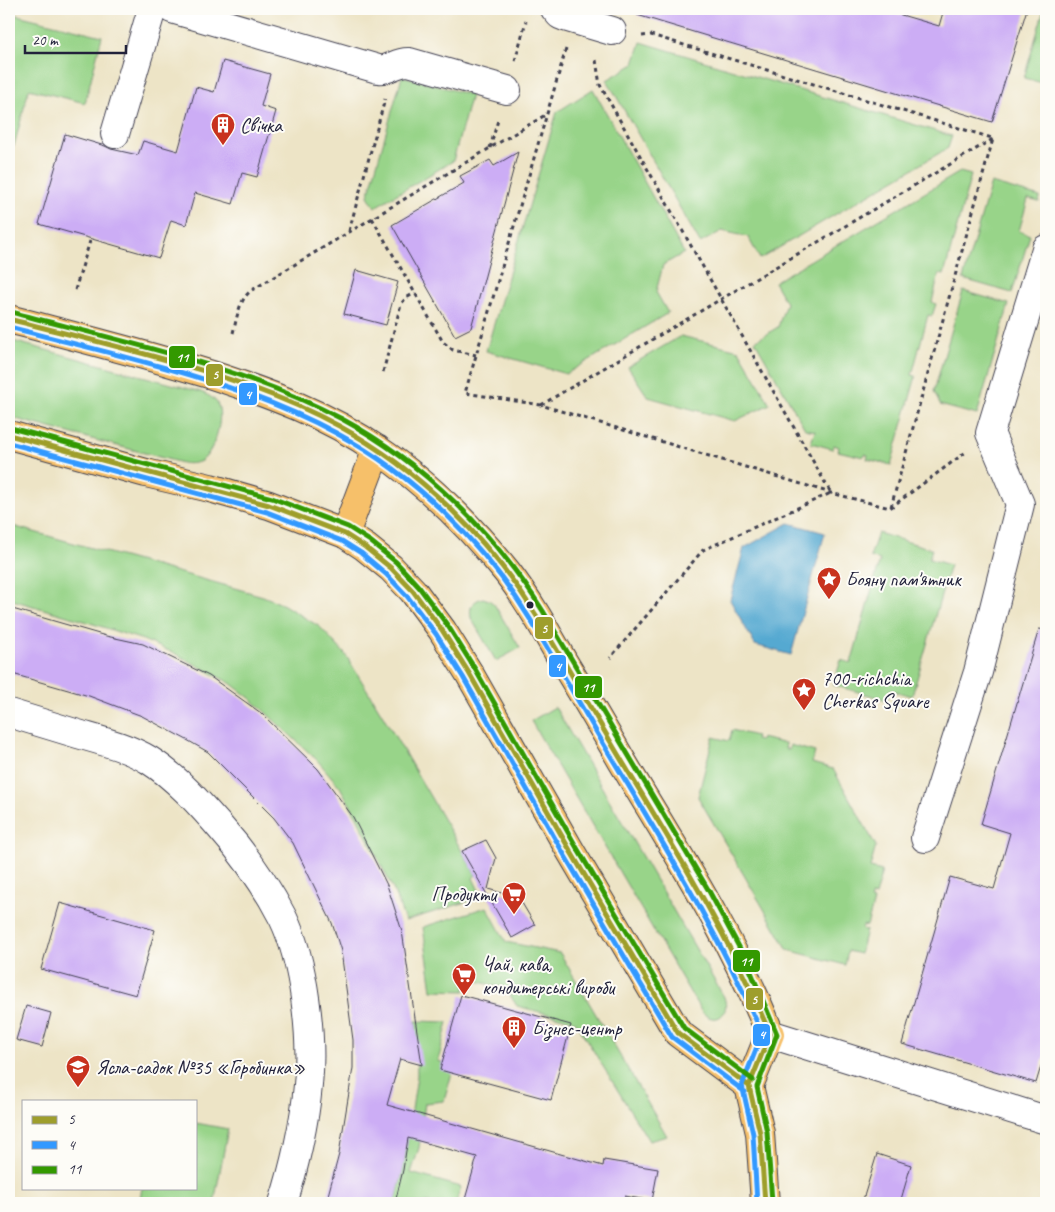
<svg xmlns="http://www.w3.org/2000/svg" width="1055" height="1212" viewBox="0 0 1055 1212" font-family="Caveat,sans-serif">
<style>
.green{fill:#98d489;stroke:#5d7b62}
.water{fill:#55a9d1;stroke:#3c6686}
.building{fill:#ccadf5}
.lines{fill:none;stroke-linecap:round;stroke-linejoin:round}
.minor-casing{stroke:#403f50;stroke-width:30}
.major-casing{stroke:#403f50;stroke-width:30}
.path{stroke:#403f50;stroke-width:3;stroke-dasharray:4 4;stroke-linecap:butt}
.minor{stroke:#fff;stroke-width:28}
.major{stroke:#f6c06b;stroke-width:28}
.bus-1-casing{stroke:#fdfcf7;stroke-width:9}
.bus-2-casing{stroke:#fdfcf7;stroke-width:9}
.bus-3-casing{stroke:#fdfcf7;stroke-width:9}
.bus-1{stroke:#9e9e2c;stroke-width:5}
.bus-2{stroke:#39f;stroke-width:5}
.bus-3{stroke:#390;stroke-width:5}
.bus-dot{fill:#22223b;stroke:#fdfcf7;stroke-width:2}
.labels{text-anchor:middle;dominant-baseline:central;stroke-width:4;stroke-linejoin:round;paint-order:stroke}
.poi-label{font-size:20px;fill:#22223b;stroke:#fdfcf7;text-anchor:start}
.line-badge{stroke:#fdfcf7;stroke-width:2}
.badge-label{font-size:14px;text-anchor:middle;font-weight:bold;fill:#fff}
</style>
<rect width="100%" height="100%" fill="#fdfcf7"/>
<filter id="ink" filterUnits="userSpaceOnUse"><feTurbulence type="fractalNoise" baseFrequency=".02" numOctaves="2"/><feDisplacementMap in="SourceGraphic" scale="10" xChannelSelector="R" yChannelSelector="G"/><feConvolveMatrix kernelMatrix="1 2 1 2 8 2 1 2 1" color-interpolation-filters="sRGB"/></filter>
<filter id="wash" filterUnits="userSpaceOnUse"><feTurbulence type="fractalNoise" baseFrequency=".0096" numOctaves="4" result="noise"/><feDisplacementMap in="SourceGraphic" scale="20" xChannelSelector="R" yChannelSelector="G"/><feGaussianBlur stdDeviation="1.12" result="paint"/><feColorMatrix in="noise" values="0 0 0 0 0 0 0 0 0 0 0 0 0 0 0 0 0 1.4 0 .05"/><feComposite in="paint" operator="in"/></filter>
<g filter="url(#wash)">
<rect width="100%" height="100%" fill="#ede4c6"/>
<path class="green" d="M1044,9H1046V84L1024,78Z
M9,13L102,36L85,103L29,89L14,146L9,144Z
M641,42L952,136L948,148L760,259L748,237L722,231L700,243L607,80L634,64Z
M402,76L471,95L453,161L375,207L368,196Z
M593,89L684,253L663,265L656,292L668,313L566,374L486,351L557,112Z
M960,172L971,175L944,275L939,274L932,302L936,304L932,316L928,315L912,375L916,376L891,465L867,459L868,455L865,454L863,457L838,451L839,447L834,445L833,449L811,443L815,431L805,429L755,341L778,327L786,303L774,282Z
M991,183L1040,197L1039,202L1028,199L1019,231L1030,235L1012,293L963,279Z
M963,291L1009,304L977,415L940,405L934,391Z
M681,336L739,350L770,404L735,421L648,397L628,367Z
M9,340L201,392C207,395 213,397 217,403C225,417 214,453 201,461C195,464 188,464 182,463L9,417Z
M9,525L263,596L284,605L320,627L345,654L382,714L476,875L473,878L482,897L405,921L393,889L357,817L340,787L317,760L251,699L230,683L174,653L143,640L81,620L9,599Z
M878,533L932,549L929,559L950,565L912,696L890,690L887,700L833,685L841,660L851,663L880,560L870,557Z
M483,598L489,600L494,604L520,648L496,661L471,618C469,607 472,601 483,598Z
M555,707L724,997C731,1016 714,1026 701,1011L531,721Z
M732,730L756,736L755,740L760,741L761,738L786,744L785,749H789L790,745L815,752L812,763L833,769L876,846L870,868L882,871L875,896L872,895L870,900L874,901L867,926L863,925L862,929L866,930L860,954L848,951L845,965L788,950L698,797L713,737L729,741Z
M487,907L506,942L560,953L667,1136L649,1141L575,1021L517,1006L506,989L466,978L465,991L432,990L423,927Z
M416,1021L448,1022L438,1061L454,1066L444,1101L425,1103L419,1148L411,1173L461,1187L456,1203H395L403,1170L417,1076Z
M196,1123L228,1129L214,1203H139L142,1188H196Z"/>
<path class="water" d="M789,523L825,533L791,655L755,645L730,600L744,548Z"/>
<g id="blocks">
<path class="building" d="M638,9H881L939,26L944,9H1027L992,122L637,15Z
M223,61L270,74L261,106L276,111L257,177L242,173L233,204L195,193L186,225L171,220L159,258L39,224L65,134L105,146L111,149L138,155L143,141L178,151L196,87L214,92Z
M518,152L471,328L455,336L392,225L464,183L460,176L490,160L494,166Z
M356,270L398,282L386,325L344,314Z
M9,608L106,636L143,644L209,676L261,713L318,769L353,817L387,885L402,931L422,1065L400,1059L387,1105L603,1166L604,1160L658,1169L652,1201L625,1196L623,1203H464L477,1157L408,1138L403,1170L395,1203H326L339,1154L353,1068V1040L341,951L332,923L293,843L274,818L208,752L187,740L142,716L89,696L9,673Z
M1039,629L1046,630V1050L1036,1083L902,1044L950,877L994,889L1010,833L981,824Z
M486,840L496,858L488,889L519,898L535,925L512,938L462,851Z
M60,903L155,930L136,995L41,969Z
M461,995L571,1025L551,1100L440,1070Z
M26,1006L51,1013L42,1047L16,1040Z
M877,1154L911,1165L900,1203H862Z"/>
</g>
</g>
<g filter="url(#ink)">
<use href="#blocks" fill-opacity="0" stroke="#403f50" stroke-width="1"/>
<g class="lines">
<defs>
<path id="minor" d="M172,9L378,69C389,71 397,61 409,62L507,90
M555,9L560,15L565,17L612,31
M115,134L152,9
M9,713C32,720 55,727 78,734C102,741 127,747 149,760C176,777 199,803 220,827C244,854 266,885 283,918C304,961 313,1037 308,1085C305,1121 294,1169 283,1203
M925,838L978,672L1020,504L990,433L1046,249
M770,1034L1046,1120"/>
<path id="major" d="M9,319C77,337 145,354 212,375C270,394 328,415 378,450C427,483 470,526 507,572C528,599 546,631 563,661C583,694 603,728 622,761C675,850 733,938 770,1034L749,1086L760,1133L765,1203
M9,435L146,473L210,488L269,505L345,534L365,547L391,568L413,591L442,630L469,673L571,852L678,1033L749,1086
M345,534L377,449"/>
</defs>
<use href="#minor" class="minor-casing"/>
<use href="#major" class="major-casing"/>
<path class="path" d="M642,36L651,35L992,138
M566,49L465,393L541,405L831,493L890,508L966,452
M596,60L600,85L831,493L703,550L610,658
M515,61L526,21
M490,148L498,120
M372,218L443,342L453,350L476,355
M349,231L385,99
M75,290L90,241
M233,333C237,318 239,299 252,290L547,114
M383,372L401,304L406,298L415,293
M541,405L993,139
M891,507L993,139"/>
<use href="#minor" class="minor"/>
<use href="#major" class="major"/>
<defs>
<path id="bus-1" d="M9,319C117,347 241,373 339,426C420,470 488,538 536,615C569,669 599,723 631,776C682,860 732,943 770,1034L749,1086L760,1133L765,1203
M9,435L269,505L345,534L365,547L391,568L413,591L442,630L469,673L571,852L678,1033L749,1086"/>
<path id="bus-2" d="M9,327C115,355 238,380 336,433C415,475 483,543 530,619C563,674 594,729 627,783C676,865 725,946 762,1034L742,1085L753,1134L757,1203
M9,443L267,512L342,541L361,553L386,574L407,596L436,634L463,677L565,856L672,1037L745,1092"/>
<path id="bus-3" d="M11,312C120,341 242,366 342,419C424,463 494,533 543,611L709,891L746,960L777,1034L757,1087L767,1132L772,1202
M11,428L272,498L348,527L370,541L396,562L419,587L448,626L475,669L577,848L684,1028L753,1080"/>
</defs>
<use href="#bus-1" class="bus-1-casing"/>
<use href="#bus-2" class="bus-2-casing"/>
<use href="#bus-3" class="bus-3-casing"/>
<use href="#bus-1" class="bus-1"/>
<use href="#bus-2" class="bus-2"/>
<use href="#bus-3" class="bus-3"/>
</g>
</g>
<defs>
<symbol id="building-pin" viewBox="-11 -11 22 30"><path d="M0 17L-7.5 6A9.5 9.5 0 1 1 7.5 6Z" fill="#c8321e" stroke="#fdfcf7"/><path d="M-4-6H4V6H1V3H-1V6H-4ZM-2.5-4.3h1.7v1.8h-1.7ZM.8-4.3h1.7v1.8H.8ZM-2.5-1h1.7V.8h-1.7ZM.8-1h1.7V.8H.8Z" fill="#fff"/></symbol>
<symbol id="sight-pin" viewBox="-11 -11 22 30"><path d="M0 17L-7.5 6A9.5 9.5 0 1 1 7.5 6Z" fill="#c8321e" stroke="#fdfcf7"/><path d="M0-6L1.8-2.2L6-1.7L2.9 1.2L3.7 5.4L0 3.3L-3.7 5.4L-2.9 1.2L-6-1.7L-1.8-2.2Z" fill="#fff"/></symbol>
<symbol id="supermarket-pin" viewBox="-11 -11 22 30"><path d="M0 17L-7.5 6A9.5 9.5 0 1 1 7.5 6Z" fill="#c8321e" stroke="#fdfcf7"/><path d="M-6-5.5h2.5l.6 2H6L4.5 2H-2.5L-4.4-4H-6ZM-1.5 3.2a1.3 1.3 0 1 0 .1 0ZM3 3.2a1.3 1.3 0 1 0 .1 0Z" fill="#fff"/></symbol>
<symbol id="school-pin" viewBox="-11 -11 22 30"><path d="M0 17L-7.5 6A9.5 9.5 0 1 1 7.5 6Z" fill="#c8321e" stroke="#fdfcf7"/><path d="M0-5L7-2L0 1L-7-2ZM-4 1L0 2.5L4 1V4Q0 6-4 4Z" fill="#fff"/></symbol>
</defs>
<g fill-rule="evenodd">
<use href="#building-pin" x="209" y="111" width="28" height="38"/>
<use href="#sight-pin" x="815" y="565" width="28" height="38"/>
<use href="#sight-pin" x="790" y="676" width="28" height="38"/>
<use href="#supermarket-pin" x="500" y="880" width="28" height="38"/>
<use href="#supermarket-pin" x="450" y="961" width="28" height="38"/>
<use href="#building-pin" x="500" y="1014" width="28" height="38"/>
<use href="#school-pin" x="64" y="1053" width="28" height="38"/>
</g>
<circle class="bus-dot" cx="530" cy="605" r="4.5"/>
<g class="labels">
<g class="poi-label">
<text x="240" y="125">Свічка</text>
<text x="846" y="579">Бояну пам'ятник</text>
<text x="822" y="678">700-richchia<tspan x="822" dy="23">Cherkas Square</tspan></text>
<text x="496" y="894" text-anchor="end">Продукти</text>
<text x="482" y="964">Чай, кава,<tspan x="482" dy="23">кондитерські вироби</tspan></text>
<text x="532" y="1028">Бізнес-центр</text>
<text x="96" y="1067">Ясла-садок №35 «Горобинка»</text>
</g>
</g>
<g class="line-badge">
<rect x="168" y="345" width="28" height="24" rx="5" fill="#390"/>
<rect x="205" y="363" width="19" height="24" rx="5" fill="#9e9e2c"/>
<rect x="238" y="382" width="20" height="24" rx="5" fill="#39f"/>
<rect x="534" y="616" width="20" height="24" rx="5" fill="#9e9e2c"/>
<rect x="548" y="654" width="19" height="24" rx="5" fill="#39f"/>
<rect x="574" y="675" width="29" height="24" rx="5" fill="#390"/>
<rect x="732" y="949" width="29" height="24" rx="5" fill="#390"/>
<rect x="745" y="987" width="19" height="24" rx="5" fill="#9e9e2c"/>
<rect x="752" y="1023" width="19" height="24" rx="5" fill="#39f"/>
</g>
<g class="badge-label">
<text x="182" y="362">11</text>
<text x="215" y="379">5</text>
<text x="248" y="399">4</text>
<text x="544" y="633">5</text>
<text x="558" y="671">4</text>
<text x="588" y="692">11</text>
<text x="746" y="966">11</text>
<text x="754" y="1004">5</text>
<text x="762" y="1039">4</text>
</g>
<rect width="1055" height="1212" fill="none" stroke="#fdfcf7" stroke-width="30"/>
<rect x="22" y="1100" width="175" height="90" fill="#fdfcf7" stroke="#a5a5ac"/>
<rect x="32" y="1116" width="25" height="8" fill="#9e9e2c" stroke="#a5a5ac"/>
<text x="68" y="1124" font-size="15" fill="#22223b">5</text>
<rect x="32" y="1141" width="25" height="8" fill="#3399ff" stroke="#a5a5ac"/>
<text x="68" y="1150" font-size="15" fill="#22223b">4</text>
<rect x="32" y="1166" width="25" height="8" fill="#339900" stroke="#a5a5ac"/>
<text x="68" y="1174" font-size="15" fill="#22223b">11</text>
<path d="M25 45v8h101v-8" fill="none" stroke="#22223b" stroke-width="2.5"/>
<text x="32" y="45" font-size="15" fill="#22223b" stroke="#fdfcf7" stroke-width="4" paint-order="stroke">20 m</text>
</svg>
